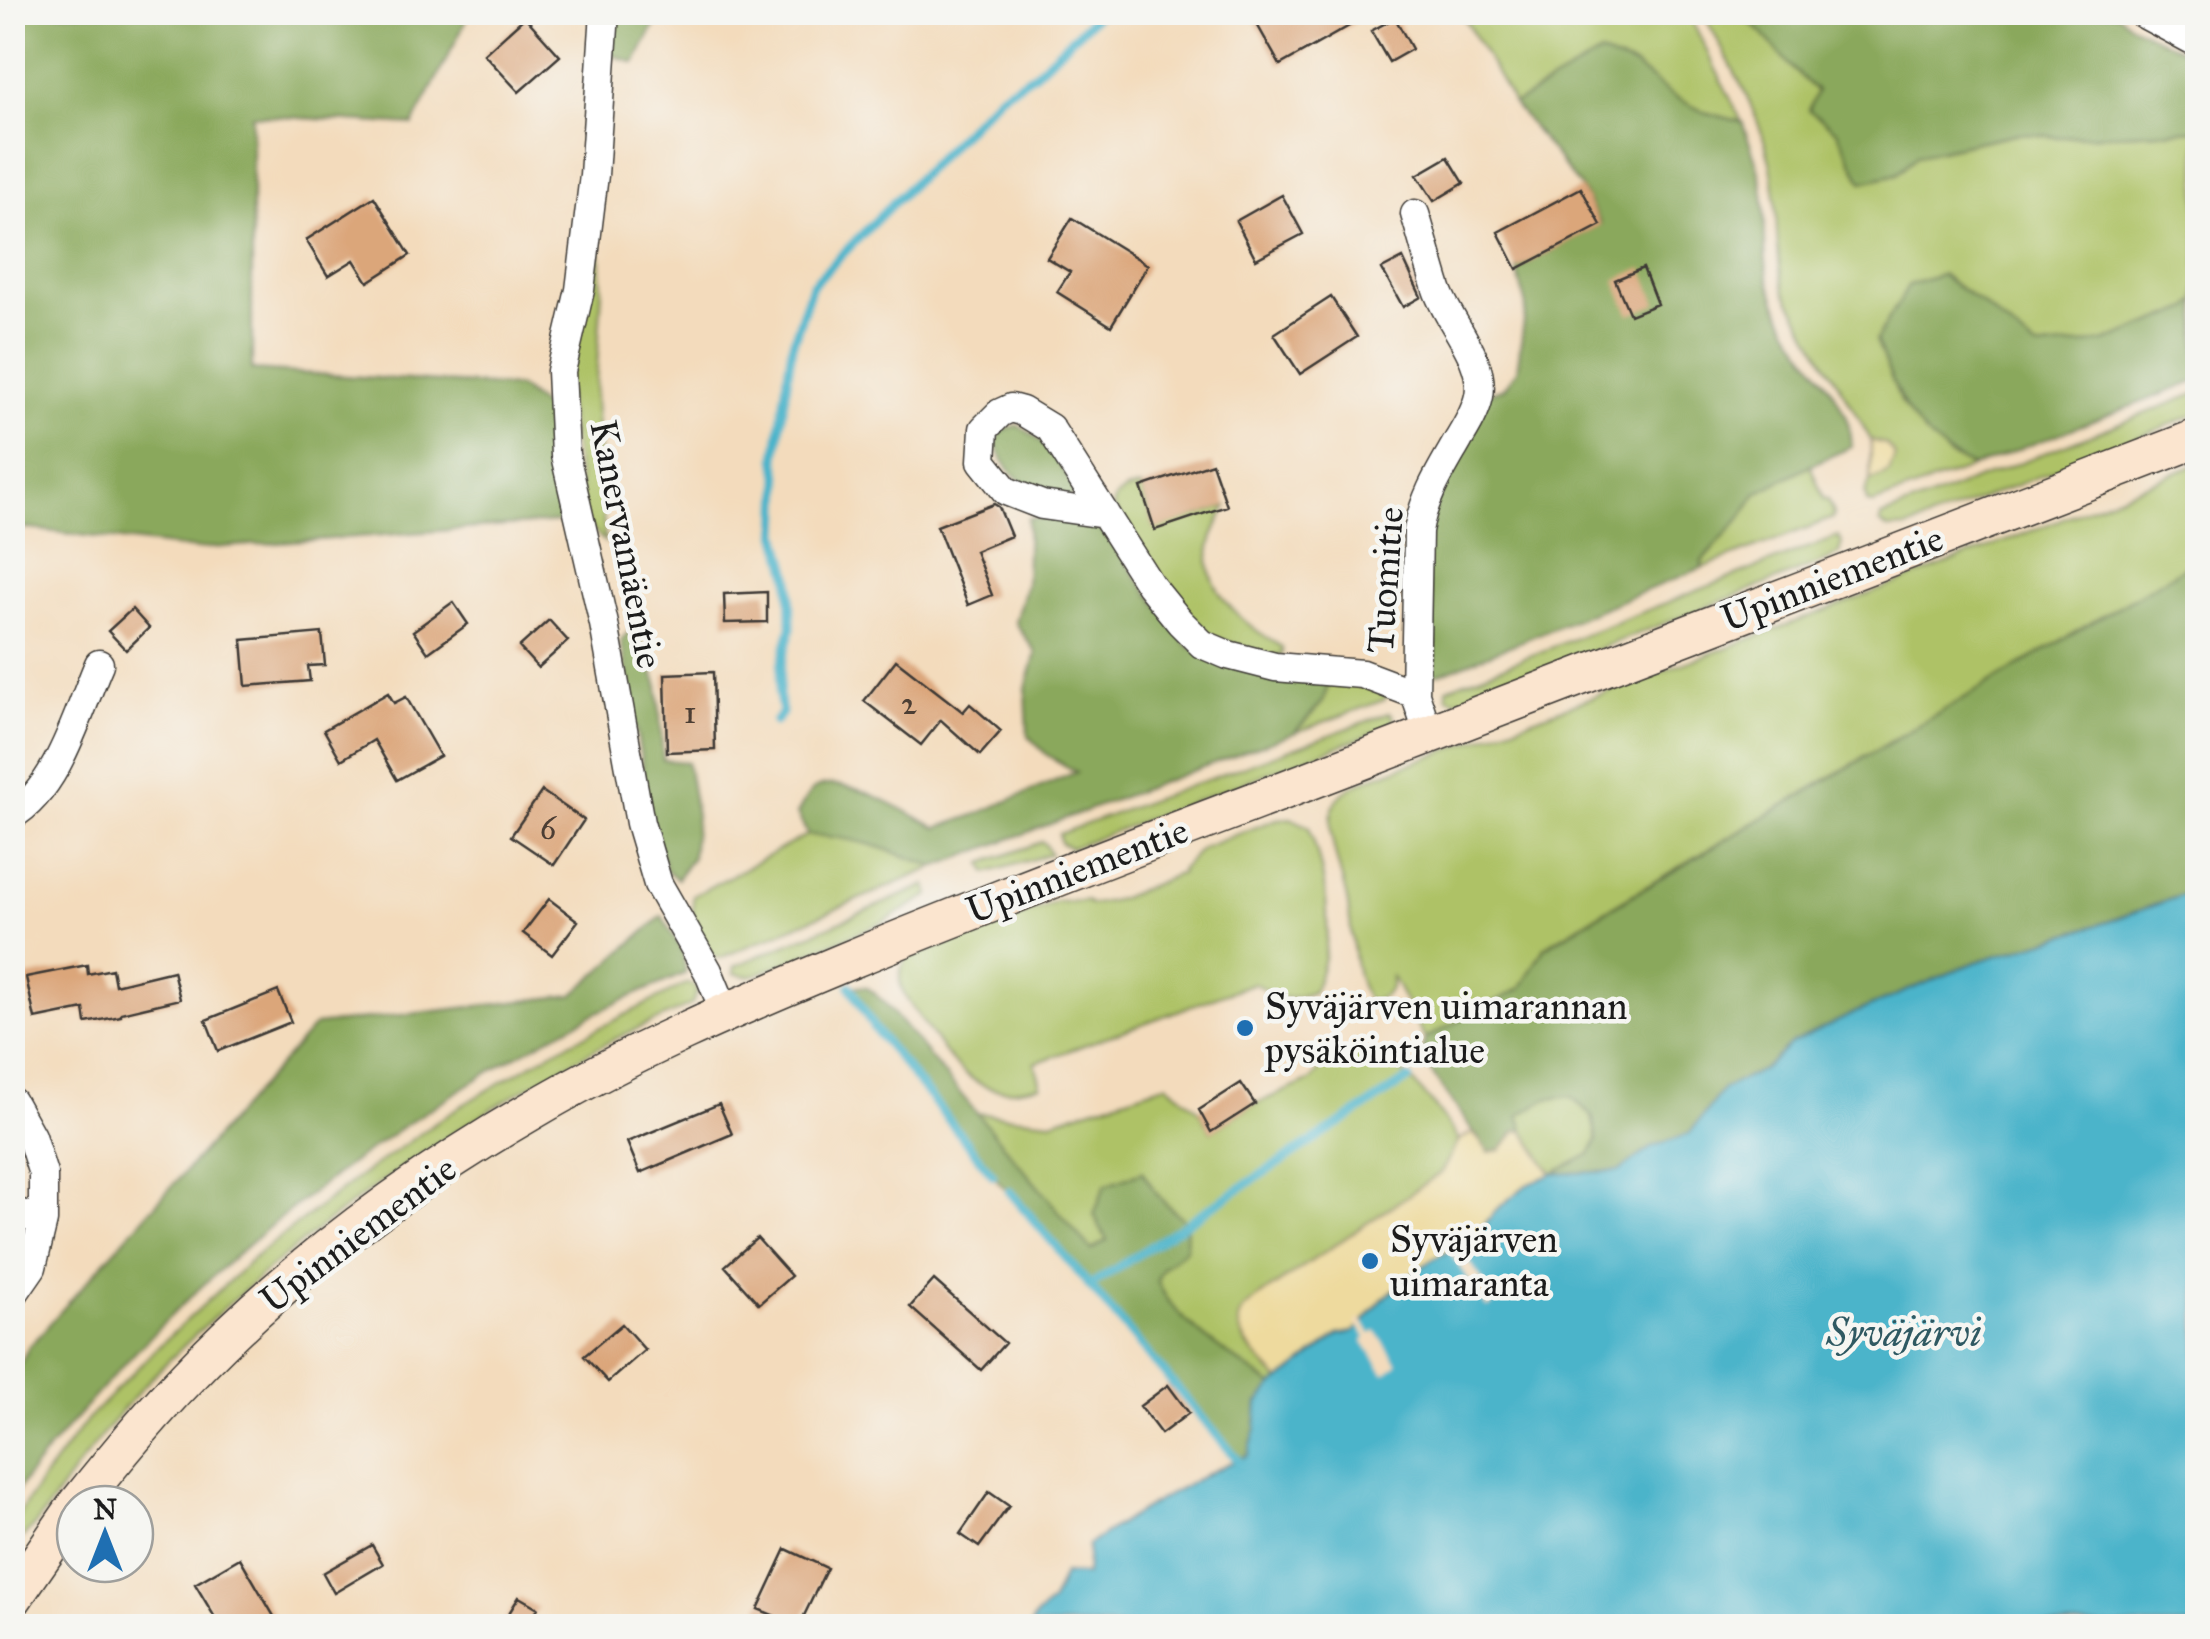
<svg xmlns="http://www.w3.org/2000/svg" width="2210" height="1639" viewBox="0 0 2210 1639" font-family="'IM FELL Great Primer',serif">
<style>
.green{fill:#aec266;stroke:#656f41;stroke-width:2.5}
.forest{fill:#8aa85b;stroke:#53623c;stroke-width:2.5}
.sand{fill:#eeda9e;stroke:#857b5d;stroke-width:2.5}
.water{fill:#4cb4ca;stroke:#346873;stroke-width:2.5}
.pier{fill:#f3dbbc}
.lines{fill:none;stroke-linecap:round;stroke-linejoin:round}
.stream{stroke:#4cb4ca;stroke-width:9}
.building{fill:#dba67a}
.street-casing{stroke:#3c3934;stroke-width:31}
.secondary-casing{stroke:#3c3934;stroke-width:41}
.street{stroke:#fff;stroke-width:28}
.secondary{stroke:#fbe5cf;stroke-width:38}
.poi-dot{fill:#1f6fb2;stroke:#f6f6f2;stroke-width:4}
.labels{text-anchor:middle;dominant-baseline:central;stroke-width:9;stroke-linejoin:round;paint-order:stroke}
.number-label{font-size:32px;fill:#4c3e34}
.street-label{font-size:38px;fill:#1c1c1c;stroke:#f6f6f2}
.poi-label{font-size:38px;fill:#1c1c1c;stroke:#f6f6f2;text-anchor:start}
.water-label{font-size:40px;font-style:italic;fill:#2f5962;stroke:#f6f6f2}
</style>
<rect width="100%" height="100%" fill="#f6f6f2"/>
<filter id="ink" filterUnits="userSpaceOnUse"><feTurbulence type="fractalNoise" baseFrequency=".01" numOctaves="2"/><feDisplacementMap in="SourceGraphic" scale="20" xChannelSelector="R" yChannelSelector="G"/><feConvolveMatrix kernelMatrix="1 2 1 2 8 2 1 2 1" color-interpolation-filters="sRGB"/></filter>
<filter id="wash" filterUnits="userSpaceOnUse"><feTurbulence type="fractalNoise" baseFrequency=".0048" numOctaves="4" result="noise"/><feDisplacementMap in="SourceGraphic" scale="40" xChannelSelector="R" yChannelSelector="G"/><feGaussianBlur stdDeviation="2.25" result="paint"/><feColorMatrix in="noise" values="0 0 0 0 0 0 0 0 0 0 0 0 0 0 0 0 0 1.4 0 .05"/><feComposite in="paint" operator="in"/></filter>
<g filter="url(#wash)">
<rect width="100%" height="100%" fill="#f3dbbc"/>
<path class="green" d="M1461,13H1688L1742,122L1704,112L1671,95L1635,66L1600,54L1514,104Z
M1703,13H1738L1762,33L1792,68L1817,91L1810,110L1837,131L1862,182L1897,174L1917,155L2019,133L2058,137L2197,130V300L2190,308L2104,342L2036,349L1982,304L1942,275L1909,285L1877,341L1901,403L1949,456L1973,467L1873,504L1867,502L1865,493L1870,481L1888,472L1886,444L1871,440L1785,293C1773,250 1780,205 1770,162C1758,108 1728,61 1703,13Z
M596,194L602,289L595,399L605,542L585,523L565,389Z
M2197,393V414L1908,528L1888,529L1880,523L1881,517Z
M2197,464V560L1544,947L1521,988L1425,1039L1391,975V987L1385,995L1374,1001L1366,998C1352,968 1353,937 1348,905C1344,878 1326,838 1332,812C1336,794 1350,788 1365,780C1644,679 1923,577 2197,464Z
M1810,465L1824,499H1828L1834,513L1833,518L1702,568V562L1739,520L1757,493Z
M1141,487L1155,529L1227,506C1222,517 1214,530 1211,543C1199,591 1246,626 1282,647V655L1271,656L1213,637L1180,610L1113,506L1116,497L1126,490Z
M1838,536L1842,543L1839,553L1828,560L1469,699L1455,700L1447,697V688Z
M1329,681L1366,683L1387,695L1384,700L1294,733L1323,702Z
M1389,713L1393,716V721L1384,729L1071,848L1060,843L1059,834Z
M1291,818L1309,827C1327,879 1337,940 1313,992C1285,1003 1279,999 1254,983L1035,1063L1041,1085C1026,1088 1010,1092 995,1089C960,1082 937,1042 918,1015C911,1005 901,994 900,981C899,973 902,966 906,959L1056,902L1086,901L1090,905L1119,899L1181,873L1180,870L1202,848L1277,819Z
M807,835L840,836L881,847L935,867L720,958L710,955L693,927V896Z
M1042,842L1045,844L1050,854L987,873L983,863Z
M927,885L930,895L882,923L758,974L748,976L734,973L735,966Z
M686,984H692L697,990L692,1004C663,1019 631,1030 603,1045C445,1129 296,1235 169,1360C133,1395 101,1436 71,1475C54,1498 37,1530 13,1544V1523L41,1481L87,1420L156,1349L257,1255L353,1181L451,1112L552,1052Z
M1344,1055C1354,1055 1365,1054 1375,1057C1405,1063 1442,1115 1459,1140L1441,1173L1263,1294L1238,1320L1246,1345L1260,1358L1280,1381L1273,1386C1236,1359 1173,1324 1157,1280L1187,1223L1160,1198L1142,1172L1107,1240L1091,1251L975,1113L1051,1121L1168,1084L1199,1110L1211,1131L1255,1104L1311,1080L1327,1060Z
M1572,1096L1592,1116L1597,1140L1590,1154L1552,1174L1524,1131L1519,1115L1547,1099Z"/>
<path class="forest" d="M13,13H470L413,125L252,115V370L519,387L546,409L559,450L570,521L197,549L13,527Z
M612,13H661L635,63L609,54Z
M1738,13H2116L2133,26L2197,57V130L2058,137L2019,133L1917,155L1897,174L1862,182L1837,131L1809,110L1817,91L1792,68L1762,33Z
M1600,54L1635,66L1671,95L1704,112L1742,122C1752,149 1763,176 1764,205C1766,233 1762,262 1772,290C1776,301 1781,314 1787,325C1810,366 1850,398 1852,447L1810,465L1757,493L1739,520L1702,561V568L1440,674H1433L1428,669L1422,532L1483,395L1504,388L1517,370L1526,307L1517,269L1601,224L1581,188L1514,104Z
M1941,275L1982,304L2036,349L2104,342L2190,308L2197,300V381L1973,467C1911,438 1900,400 1876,340L1909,285Z
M1017,425C1047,439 1061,466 1077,494C1052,505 1021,487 1006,465C1001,459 999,450 996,443L1001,431Z
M1028,518C1056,518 1084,516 1106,535L1189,647L1329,681L1323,701L1294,733L935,867C889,850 858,837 808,835L797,814C802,806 807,794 814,789C843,771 910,814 937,828L975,815L1076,772L1047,755L1028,736L1026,688L1036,653L1015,622L1026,583Z
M2197,560V890L2107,922L1976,962L1861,1010L1792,1043L1764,1069L1723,1089L1690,1133L1652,1147L1620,1171L1552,1174L1590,1154L1597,1140L1592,1116L1571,1096L1547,1099L1519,1115L1524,1131H1516L1501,1150L1488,1152L1421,1058L1425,1039L1521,988L1544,948Z
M629,632L644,645L658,686L663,760L687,762L696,816L692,857L677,879L666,870L651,819L621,640Z
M662,916L683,953L686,973C654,987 621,1000 590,1016C406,1111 235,1237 99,1392C69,1426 38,1459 13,1497V1379L28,1348L315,1025L573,995Z
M850,986L867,987L884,1002L1091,1250L1107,1240L1094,1215L1105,1185L1142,1172L1160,1198L1187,1223L1186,1249L1163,1268L1157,1280C1174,1324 1236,1359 1273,1386L1258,1403L1256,1429L1248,1455L1238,1460L993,1175L873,1027Z"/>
<path class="sand" d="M1871,440L1886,444L1895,456L1889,472L1870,481Z
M1516,1131H1524L1552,1174L1525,1186L1496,1210L1470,1243L1440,1255L1383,1299L1354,1332L1338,1335L1280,1381C1267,1366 1231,1336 1240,1315C1243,1307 1256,1300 1263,1294L1441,1173L1459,1140L1473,1133L1489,1152L1501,1150Z"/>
<path class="water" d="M2197,890V1626H1030L1035,1617L1052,1602L1064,1574L1086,1575L1088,1545C1138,1511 1192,1479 1248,1455L1256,1429L1258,1403L1273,1386L1338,1335L1354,1332L1383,1299L1420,1268L1440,1255L1470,1243L1496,1210L1525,1186L1552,1174L1620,1171L1652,1147L1690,1133L1723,1089L1764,1069L1792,1043L1861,1010L1976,962L2107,922Z"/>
<path class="pier" d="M1457,1243L1497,1301L1487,1308L1446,1247Z
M1360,1318L1371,1334L1376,1331L1398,1364L1385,1374L1363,1341L1366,1337L1355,1323Z"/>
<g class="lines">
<path class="stream" d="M775,722L782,713L779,694L781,666L791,628L790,579L778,533L780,483L776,457L792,346L812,285L1000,95L1033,75L1100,12
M850,986L873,1027L993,1175
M1009,1191L1238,1460
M1089,1286L1409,1079"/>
</g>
<g id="blocks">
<path class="building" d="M1266,12H1374L1280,65L1254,19Z
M525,17L560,56L519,92L484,54Z
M1395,18L1412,49L1389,62L1371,31Z
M1448,157L1464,183L1434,201L1417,175Z
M1581,188L1601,225L1517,269L1498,232Z
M1282,195L1303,234L1256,259L1236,221Z
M374,197L410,255L368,282L354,260L328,276L306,240Z
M1072,218L1148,265L1111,326L1057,292L1070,272L1047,258Z
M1403,258L1421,297L1403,307L1382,269Z
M1643,268L1657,304L1630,315L1615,280Z
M1331,297L1357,337L1300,374L1274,334Z
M1212,463L1227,506L1155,530L1141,487Z
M994,504L999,507L1011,536L975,551L992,595L968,605L937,526Z
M767,592V622L725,623L724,594Z
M453,602L468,624L428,653L413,631Z
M132,609L149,628L126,650L108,631Z
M549,620L568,641L538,668L519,647Z
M322,633L325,665L308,666L310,681L246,686L242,640Z
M896,660L963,712L970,704L1001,731L980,755L941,720L921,745L864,701Z
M713,672L715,750L667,752L665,674Z
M388,693L394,703L406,697L440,756L397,780L374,740L341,760L324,730Z
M542,791L584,820L554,865L511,836Z
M549,899L578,921L552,955L523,933Z
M87,965L88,974L112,969L115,985L173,971L180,999L121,1013V1016L86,1023L84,1009L35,1019L26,977Z
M278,991L291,1022L218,1051L206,1020Z
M1241,1083L1255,1104L1211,1132L1199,1110Z
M719,1104L732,1134L640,1173L627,1142Z
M757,1238L791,1276L759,1304L725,1266Z
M934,1280L1005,1343L981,1370L910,1307Z
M622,1324L645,1350L608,1382L584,1356Z
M1168,1385L1189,1413L1161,1434L1140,1406Z
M989,1492L1009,1506L979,1547L960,1534Z
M372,1545L383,1564L334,1593L323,1573Z
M786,1549L827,1568L799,1626L758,1609Z
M240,1558L275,1618L260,1626H220L195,1584Z
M519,1597L538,1608L527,1626H501Z"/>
</g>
</g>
<g filter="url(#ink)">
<use href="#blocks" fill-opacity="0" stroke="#3c3934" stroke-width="2.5"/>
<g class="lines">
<defs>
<path id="street" d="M605,12L594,175L580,290L561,371L565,455L604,624L640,823L658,884L708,971L725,1012
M2140,12L2198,43
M1415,214C1423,239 1429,264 1437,289C1448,322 1486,360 1479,396C1476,411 1467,426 1459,439C1442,469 1424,496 1418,531L1415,694L1429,735
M1105,514L1042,505L1006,491L982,461L984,429L1000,413L1011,408L1022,411L1050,428L1150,585L1180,622L1202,644L1228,655L1275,667L1362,674L1415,694
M12,815C58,789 79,710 99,664
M12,1102L31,1136L43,1174V1221L32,1267L12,1296
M12,1211L43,1221"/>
<path id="secondary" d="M78,1504C113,1460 149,1416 188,1376C287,1272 407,1183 531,1111C631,1052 739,1006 847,961C999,898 1154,840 1308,781C1605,668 1901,551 2198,438
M12,1599L75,1508"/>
</defs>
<use href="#street" class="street-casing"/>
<use href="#secondary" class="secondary-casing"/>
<use href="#street" class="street"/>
<use href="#secondary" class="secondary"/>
</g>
</g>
<g class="poi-dot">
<circle cx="1245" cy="1028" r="10"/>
<circle cx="1370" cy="1261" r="10"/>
</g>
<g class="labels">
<g class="number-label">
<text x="909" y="703">2</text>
<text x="690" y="712">1</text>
<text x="548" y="828">6</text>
</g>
<g class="street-label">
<text transform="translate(627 544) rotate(79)">Kanervamäentie</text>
<text transform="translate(1832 578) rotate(-21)">Upinniementie</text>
<text transform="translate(1385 580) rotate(-86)">Tuomitie</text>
<text transform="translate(1077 870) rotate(-21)">Upinniementie</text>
<text transform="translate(358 1234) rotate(-37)">Upinniementie</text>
</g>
<g class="poi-label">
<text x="1265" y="1006">Syväjärven uimarannan<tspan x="1265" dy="44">pysäköintialue</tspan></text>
<text x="1390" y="1239">Syväjärven<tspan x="1390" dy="44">uimaranta</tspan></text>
</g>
<g class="water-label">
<text x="1904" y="1332">Syväjärvi</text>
</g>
</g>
<rect width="2210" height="1639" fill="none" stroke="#f6f6f2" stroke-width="50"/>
<g transform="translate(105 1534)"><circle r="48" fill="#f6f6f2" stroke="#9f9f9c" stroke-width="2.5"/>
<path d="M0-8L18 38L0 25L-18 38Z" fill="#1f6fb2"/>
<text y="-15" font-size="28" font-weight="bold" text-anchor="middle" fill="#1c1c1c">N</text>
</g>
</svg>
